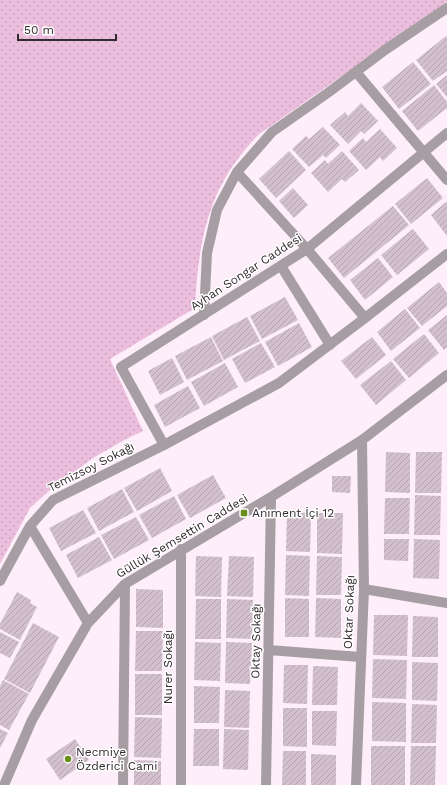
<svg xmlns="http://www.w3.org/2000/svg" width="447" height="785" viewBox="0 0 447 785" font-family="'Work Sans',sans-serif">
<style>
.grass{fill:url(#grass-dots)}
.building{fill:url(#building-hatch)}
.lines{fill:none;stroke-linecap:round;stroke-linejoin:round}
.minor{stroke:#a69ea3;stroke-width:10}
.poi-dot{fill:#698e19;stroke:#fff;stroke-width:1.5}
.labels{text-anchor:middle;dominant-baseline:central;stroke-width:3;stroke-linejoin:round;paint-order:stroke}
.street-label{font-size:12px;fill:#312a2e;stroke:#fff}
.poi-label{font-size:12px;fill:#312a2e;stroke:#fff;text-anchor:start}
</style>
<defs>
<pattern id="grass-dots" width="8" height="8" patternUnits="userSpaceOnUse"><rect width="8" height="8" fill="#ebbede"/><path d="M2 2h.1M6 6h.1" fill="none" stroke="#caa3bf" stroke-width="1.8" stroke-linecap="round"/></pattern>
<pattern id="building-hatch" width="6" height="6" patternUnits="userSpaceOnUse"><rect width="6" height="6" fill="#d3c0cd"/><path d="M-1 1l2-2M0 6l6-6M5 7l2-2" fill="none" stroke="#b6a5b0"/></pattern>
</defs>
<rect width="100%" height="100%" fill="#feeef9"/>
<path class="grass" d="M0,0H447V2L258,135C244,150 231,166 222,184C202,221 197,266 195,308L110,359L143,431L126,439L93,458L50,490L30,508L0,564Z"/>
<path class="building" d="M446,36L447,37V71L433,81L416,60Z
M413,62L431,84L399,109L382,87Z
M447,75V97L436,84Z
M434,85L447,102V108L418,131L402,111Z
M361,103L378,121L364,134L361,131L348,144L330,125L345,112L348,116Z
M323,127L340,145L326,158L323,155L309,167L292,149L306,136L309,139Z
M380,129L397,148L383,161L380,157L366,170L349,151L363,138L366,142Z
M289,151L306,170L276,198L259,179Z
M342,151L359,170L345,182L342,179L328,192L311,173L325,160L328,164Z
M427,178L443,198L411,224L395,204Z
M293,188L308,205L294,218L279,201Z
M446,202L447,203V236L431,215Z
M393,206L409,225L344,278L328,258Z
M413,229L429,249L397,275L381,255Z
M378,258L393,277L365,300L350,280Z
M439,282L447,293V306L422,326L407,308Z
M285,297L298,320L262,339L250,316Z
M405,309L420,328L391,351L377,332Z
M447,315V347L444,350L428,330Z
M247,317L260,341L224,360L212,336Z
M299,323L312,347L278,366L265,342Z
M424,334L439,353L409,378L393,359Z
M211,337L223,361L187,380L175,356Z
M372,337L386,355L356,379L341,361Z
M261,343L275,367L245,383L232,359Z
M172,358L184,382L160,395L148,371Z
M391,361L406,380L376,405L360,385Z
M225,363L238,387L204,406L191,382Z
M188,386L200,408L165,427L154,405Z
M386,452L410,453V493L385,492Z
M416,452H442L441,493H415Z
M160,468L172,491L137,511L124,488Z
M213,475L226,498L190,518L177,495Z
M332,476H351L350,493L332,492Z
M122,489L134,512L99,531L87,508Z
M415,495L441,496L440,535H414Z
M174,496L186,519L152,538L139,515Z
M385,498H410L409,534H384Z
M83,510L96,533L61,551L49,528Z
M287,512L311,513L310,552L286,551Z
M317,513H343L342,554L317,553Z
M136,517L149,540L114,559L101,535Z
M99,537L112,560L78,578L66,555Z
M384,539H409L408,561L384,560Z
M414,539L440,540L439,579L413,578Z
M286,555L310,556L309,596L285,595Z
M196,556L222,557L221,597L195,596Z
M229,556L254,557L253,597L227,596Z
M317,556L342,557L341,595H316Z
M136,589L163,590V628L136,627Z
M17,592L31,600L30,603L37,607L20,640L0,629V624Z
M285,598L309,599V637H285Z
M316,598L341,599V638L315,637Z
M196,599H221V639H195Z
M227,599L253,600L252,639L226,638Z
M374,615H408L407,656L373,655Z
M413,616L438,617V657H412Z
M33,623L59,637L30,693L4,679Z
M136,631H163L162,671H135Z
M0,632L19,642L10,658L0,653Z
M195,642L221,643L220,681L194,680Z
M226,642L252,643L250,684L225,683Z
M373,659L407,660L406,699L372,698Z
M412,662L438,663L437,701L412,700Z
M284,665H308L307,704L283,703Z
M313,666L338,667L337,705H312Z
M135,674H162V715H135Z
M3,680L29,694L9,730L0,725V686Z
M194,686L220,687L219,723H194Z
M225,690L250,691L249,728L224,727Z
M372,702L406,703V742L372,741Z
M412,704L437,705L436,743H411Z
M283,708H307V747L283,746Z
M312,711H337L336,746L312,745Z
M135,717L162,718L161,758L134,757Z
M0,729L8,733L0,748Z
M194,729H219V766H193Z
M224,729L249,730L248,770L223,769Z
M75,739L89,760L60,780L46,759Z
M371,746H405V785H371Z
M411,746H436L435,785H410Z
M283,751H306V785H282Z
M311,754L336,755V785H311Z
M134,760L161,761V785H134Z"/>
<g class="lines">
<path class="minor" d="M356,72L447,180
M237,172L307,249L365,318
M281,266L330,345
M204,315L207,253L217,210L237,172L272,132L329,92L385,50L447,8
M164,445L121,367L307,249L447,133
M30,526L88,623
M0,581L30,526L53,500L164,445L279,383L365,318L447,254
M364,589L447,603
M269,650L360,657
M4,785L32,720L88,623L125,584L271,497L362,440L447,375
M123,785L125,584
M181,785V549
M266,785L271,497
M356,785L364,589L362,440"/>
</g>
<g class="poi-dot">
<rect x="240" y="509" width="8" height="8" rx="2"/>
<circle cx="68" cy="759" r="4"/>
</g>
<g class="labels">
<g class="street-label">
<text transform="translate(246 272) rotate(-33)">Ayhan Songar Caddesi</text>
<text transform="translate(91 467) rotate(-27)">Temizsoy Sokağı</text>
<text transform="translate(182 536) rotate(-31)">Güllük Şemsettin Caddesi</text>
<text transform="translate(349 612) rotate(-88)">Oktar Sokağı</text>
<text transform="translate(256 641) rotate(-89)">Oktay Sokağı</text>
<text transform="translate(168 667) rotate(-90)">Nurer Sokağı</text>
</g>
<g class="poi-label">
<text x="252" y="513">Anıment İçi 12</text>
<text x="76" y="752">Necmiye<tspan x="76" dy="14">Özderici Cami</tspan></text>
</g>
</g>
<path d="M18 34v6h98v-6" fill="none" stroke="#312a2e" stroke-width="2"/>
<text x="24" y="34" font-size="12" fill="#312a2e" stroke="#ffffff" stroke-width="3" paint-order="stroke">50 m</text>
</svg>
